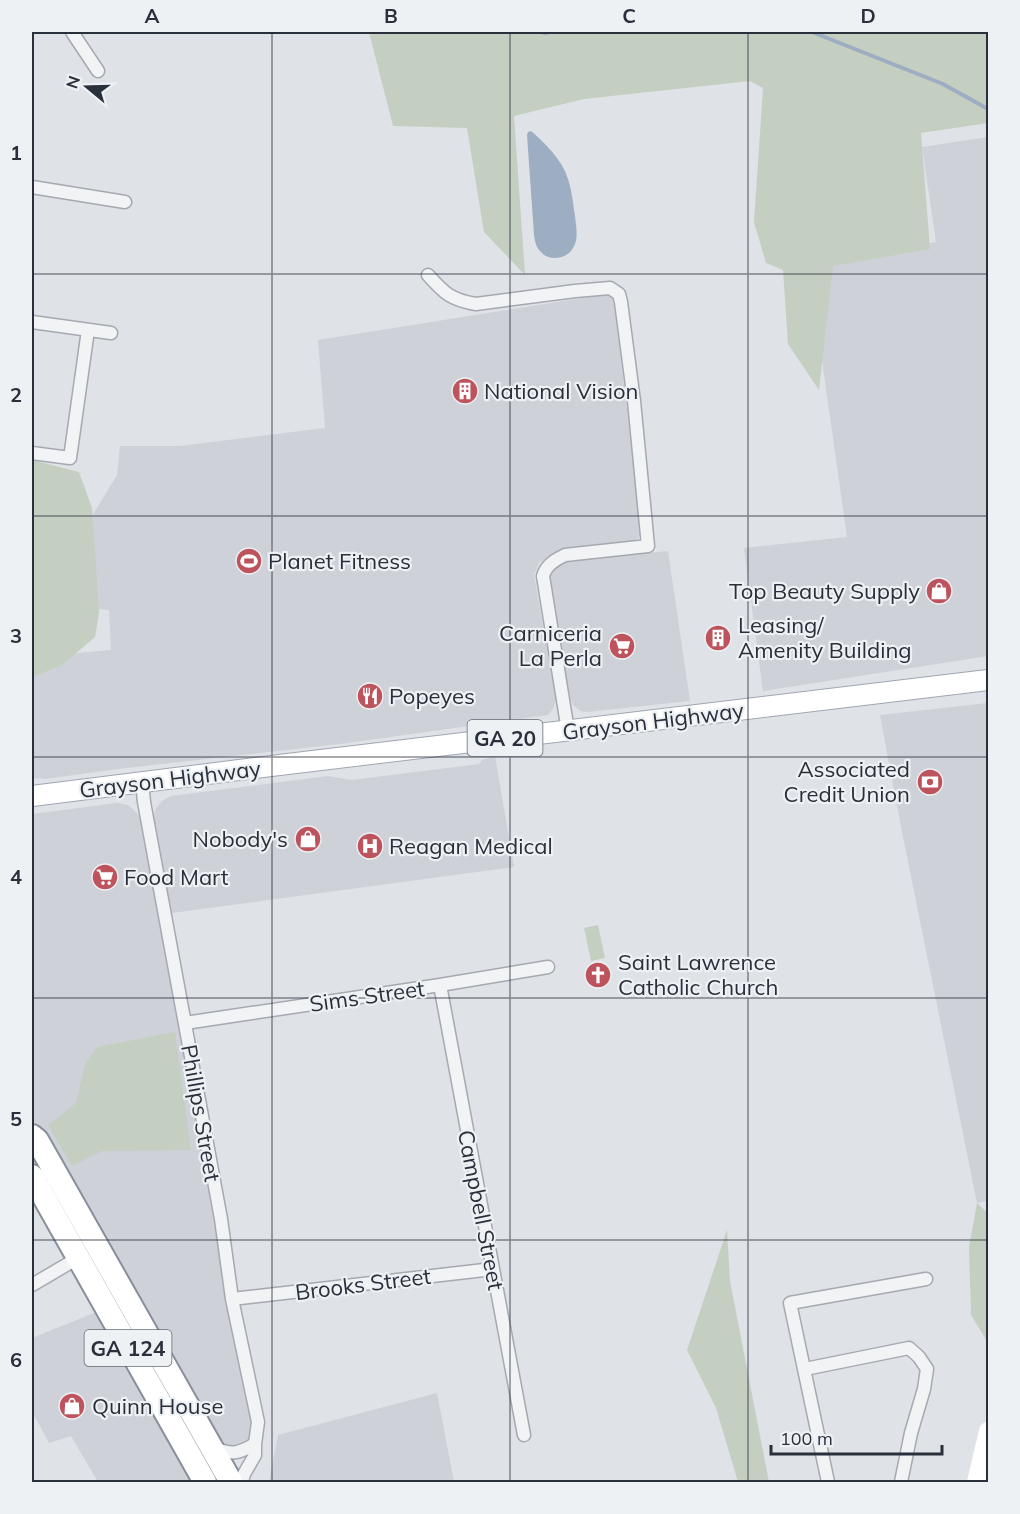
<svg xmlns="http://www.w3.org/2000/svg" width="1020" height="1514" viewBox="0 0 1020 1514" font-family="Mulish,sans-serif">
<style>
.built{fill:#ced1d8}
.green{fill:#c4cfc1}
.water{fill:#9eaec2}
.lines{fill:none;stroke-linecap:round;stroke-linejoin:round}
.stream{stroke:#9eaec2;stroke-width:4}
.street-casing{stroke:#a5a9b0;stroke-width:15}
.primary-casing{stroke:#a0a6b1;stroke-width:22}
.highway-casing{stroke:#888f9b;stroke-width:26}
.street{stroke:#f1f3f5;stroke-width:12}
.secondary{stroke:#fff;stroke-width:18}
.primary{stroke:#fff;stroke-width:20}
.highway{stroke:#fff;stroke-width:22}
.grid{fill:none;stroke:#2a2f3c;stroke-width:1.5;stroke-opacity:0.55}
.labels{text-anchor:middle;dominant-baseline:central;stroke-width:4.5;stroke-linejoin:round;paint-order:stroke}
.shield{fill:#eef1f4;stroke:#656973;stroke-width:1.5}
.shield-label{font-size:21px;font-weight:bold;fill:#2a2f3c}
.poi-label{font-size:22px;fill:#2a2f3c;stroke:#eef1f4;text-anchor:start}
.street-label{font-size:22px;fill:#2a2f3c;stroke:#eef1f4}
.neatline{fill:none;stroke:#2a2f3c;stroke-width:2}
.grid-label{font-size:20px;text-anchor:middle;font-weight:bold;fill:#2a2f3c}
</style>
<rect width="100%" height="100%" fill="#dfe2e7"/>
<path class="built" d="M988,137V656L763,691L744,548L847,537L808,262L936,242L922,147Z
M601,295H608L612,298L614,303L642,532L638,538L633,541L562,548L548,556L539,563L534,575L556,700L553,709L548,715L340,744L118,769L45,779L32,778V657L111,650L109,610L86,608L83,531L117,475L120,446H180L325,428L318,340Z
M668,551L690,701L587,712L581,711L573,705L570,697L549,581L550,575L554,569L566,561Z
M988,703V1201L977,1203L901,827L880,715Z
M495,756L514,867L172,913L154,827V816L156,808L162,801L171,796L328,776L351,780L479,764L482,760Z
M117,803L128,805L135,811L139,816L142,826L200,1145L251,1409V1433L247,1443L240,1448L221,1447L32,1119V814Z
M99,1311L153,1410L191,1482H98L71,1436L49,1443L32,1411V1338Z
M437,1393L454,1482H269L278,1435Z"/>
<path class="green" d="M369,32H988V123L921,133L930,249L833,266L819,390L788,344L783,270L766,263L754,222L763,88L750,81L584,99L514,116L525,275L484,232L467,128L393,126Z
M32,460L79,472L92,508L99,613L95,637L62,665L32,677Z
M598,925L605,958L591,961L584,928Z
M175,1032L191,1150L102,1151L72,1166L48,1125L76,1103L85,1064L97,1047Z
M977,1203L988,1213V1343L971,1315L969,1247Z
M727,1230L730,1281L769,1482H738L716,1408L687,1350Z"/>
<path class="water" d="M531,131C545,143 563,161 568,179C572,191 573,204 575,216C576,226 579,239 573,248C567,259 549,262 541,252C536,248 535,241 534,235L527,135L528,132Z"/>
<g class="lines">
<path class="stream" d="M541,32L545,33L549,32
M812,32L943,84L988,109"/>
<defs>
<path id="street" d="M72,32L98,71
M32,187L125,202
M428,275C444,293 451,300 476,304L575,291L610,288L619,294L621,302L634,401L648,546L565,555C555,560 546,565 543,576L568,731
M32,322L111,333
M32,453L70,458L88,330
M142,782L144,802L221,1219L232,1299L258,1422L255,1444V1455L244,1474L242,1482
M440,985L524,1435
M185,1023L440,985L548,967
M32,1285L78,1258
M232,1299L493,1269
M805,1369L909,1348L919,1357L927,1369L924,1389L911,1433L901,1482
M214,1448C232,1455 238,1454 255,1444
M828,1482L790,1303L926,1279"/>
<path id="primary" d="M32,796L271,766L988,680"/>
<path id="highway" d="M32,1136L37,1140L231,1482
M32,1176L205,1482"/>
</defs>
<use href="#street" class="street-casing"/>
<use href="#primary" class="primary-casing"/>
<use href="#highway" class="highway-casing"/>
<use href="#street" class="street"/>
<path class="secondary" d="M976,1482L988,1431"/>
<use href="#primary" class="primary"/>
<use href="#highway" class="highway"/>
</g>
<path class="grid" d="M272,32V1482M510,32V1482M748,32V1482M32,274H988M32,516H988M32,757H988M32,998H988M32,1240H988"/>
<defs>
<symbol id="building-disc" viewBox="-11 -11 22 22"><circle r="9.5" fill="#bd535c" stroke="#eef1f4"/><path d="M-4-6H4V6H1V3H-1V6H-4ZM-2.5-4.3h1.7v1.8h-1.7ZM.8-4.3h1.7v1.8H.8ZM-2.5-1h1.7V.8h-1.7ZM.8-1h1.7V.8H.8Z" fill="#fff"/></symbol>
<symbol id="stadium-disc" viewBox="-11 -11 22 22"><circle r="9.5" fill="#bd535c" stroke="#eef1f4"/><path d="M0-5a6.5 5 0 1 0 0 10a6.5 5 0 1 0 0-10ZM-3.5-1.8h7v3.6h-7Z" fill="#fff"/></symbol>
<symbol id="shop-disc" viewBox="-11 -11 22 22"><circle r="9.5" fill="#bd535c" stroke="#eef1f4"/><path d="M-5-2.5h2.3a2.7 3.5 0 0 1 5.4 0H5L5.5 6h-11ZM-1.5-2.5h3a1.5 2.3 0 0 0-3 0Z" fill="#fff"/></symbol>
<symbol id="supermarket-disc" viewBox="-11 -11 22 22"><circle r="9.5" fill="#bd535c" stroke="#eef1f4"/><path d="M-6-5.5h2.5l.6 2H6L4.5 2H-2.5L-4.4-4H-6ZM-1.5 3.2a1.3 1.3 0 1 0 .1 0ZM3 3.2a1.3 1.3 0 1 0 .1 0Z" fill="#fff"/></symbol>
<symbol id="restaurant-disc" viewBox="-11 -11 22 22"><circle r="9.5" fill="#bd535c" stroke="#eef1f4"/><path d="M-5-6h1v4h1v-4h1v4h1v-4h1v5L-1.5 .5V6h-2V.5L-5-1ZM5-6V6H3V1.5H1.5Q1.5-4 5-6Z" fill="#fff"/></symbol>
<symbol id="bank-disc" viewBox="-11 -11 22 22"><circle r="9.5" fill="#bd535c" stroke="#eef1f4"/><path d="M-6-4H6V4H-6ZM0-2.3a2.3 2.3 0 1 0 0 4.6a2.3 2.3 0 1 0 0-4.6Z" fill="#fff"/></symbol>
<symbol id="hospital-disc" viewBox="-11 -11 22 22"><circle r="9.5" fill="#bd535c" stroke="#eef1f4"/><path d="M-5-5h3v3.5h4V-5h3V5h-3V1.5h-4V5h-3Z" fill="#fff"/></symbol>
<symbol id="church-disc" viewBox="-11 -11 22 22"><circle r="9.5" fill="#bd535c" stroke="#eef1f4"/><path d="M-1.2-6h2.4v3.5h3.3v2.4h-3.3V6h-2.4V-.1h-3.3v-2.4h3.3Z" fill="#fff"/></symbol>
</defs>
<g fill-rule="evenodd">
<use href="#building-disc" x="450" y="376" width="30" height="30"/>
<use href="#stadium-disc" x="234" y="546" width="30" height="30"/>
<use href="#shop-disc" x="924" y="576" width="30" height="30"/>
<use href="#building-disc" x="703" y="623" width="30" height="30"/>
<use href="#supermarket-disc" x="607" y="631" width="30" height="30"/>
<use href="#restaurant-disc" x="355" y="681" width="30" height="30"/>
<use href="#bank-disc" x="915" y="767" width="30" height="30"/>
<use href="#shop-disc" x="293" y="824" width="30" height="30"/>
<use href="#hospital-disc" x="355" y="831" width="30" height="30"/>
<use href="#supermarket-disc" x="90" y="862" width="30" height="30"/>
<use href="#church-disc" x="583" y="960" width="30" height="30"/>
<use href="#shop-disc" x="57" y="1391" width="30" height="30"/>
</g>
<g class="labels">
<g class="shield">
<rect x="467.5" y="720" width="75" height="36" rx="4.5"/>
<rect x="84.5" y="1330" width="87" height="36" rx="4.5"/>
</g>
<g class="shield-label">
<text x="505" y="738">GA 20</text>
<text x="128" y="1348">GA 124</text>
</g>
<g class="poi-label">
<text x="484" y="391">National Vision</text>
<text x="268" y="561">Planet Fitness</text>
<text x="920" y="591" text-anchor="end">Top Beauty Supply</text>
<text x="738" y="625">Leasing/<tspan x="738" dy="25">Amenity Building</tspan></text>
<text x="602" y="633" text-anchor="end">Carniceria<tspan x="602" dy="25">La Perla</tspan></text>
<text x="389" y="696">Popeyes</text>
<text x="910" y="769" text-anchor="end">Associated<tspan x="910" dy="25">Credit Union</tspan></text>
<text x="288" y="839" text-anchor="end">Nobody's</text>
<text x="389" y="846">Reagan Medical</text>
<text x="124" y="877">Food Mart</text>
<text x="618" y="962">Saint Lawrence<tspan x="618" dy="25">Catholic Church</tspan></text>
<text x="92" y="1406">Quinn House</text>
</g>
<g class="street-label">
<text transform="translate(653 721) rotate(-7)">Grayson Highway</text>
<text transform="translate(170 779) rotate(-7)">Grayson Highway</text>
<text transform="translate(367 996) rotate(-8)">Sims Street</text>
<text transform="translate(201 1113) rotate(80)">Phillips Street</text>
<text transform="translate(481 1210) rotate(79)">Campbell Street</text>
<text transform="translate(363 1284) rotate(-7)">Brooks Street</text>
</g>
</g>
<rect width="1020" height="1514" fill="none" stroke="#eef1f4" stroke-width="66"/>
<g transform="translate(87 87) rotate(289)" stroke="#eef1f4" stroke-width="4.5" paint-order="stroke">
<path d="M0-4.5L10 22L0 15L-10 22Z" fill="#2a2f3c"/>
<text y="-9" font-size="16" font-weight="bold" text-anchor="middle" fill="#2a2f3c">N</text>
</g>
<path d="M771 1445v9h171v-9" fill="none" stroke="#2a2f3c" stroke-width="3"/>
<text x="780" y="1445" font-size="18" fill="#2a2f3c" stroke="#eef1f4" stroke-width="4.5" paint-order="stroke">100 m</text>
<rect x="33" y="33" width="954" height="1448" class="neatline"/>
<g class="grid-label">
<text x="152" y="23">A</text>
<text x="391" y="23">B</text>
<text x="629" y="23">C</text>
<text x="868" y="23">D</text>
<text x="16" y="160">1</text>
<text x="16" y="402">2</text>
<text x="16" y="643">3</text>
<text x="16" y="884">4</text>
<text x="16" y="1126">5</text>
<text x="16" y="1367">6</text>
</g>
</svg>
